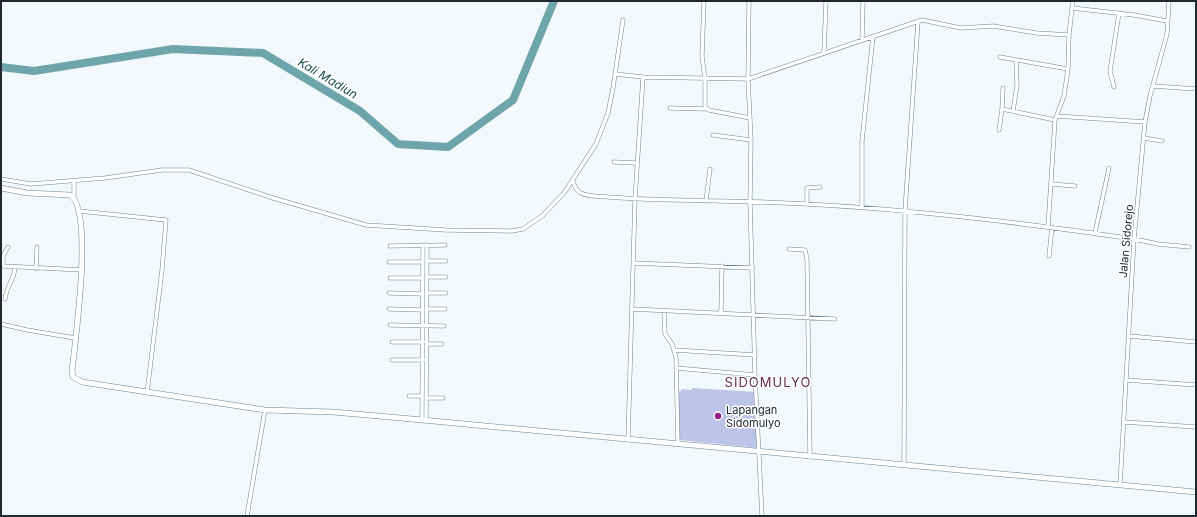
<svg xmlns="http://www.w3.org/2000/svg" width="1197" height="517" viewBox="0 0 1197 517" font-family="Inter,sans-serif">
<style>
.green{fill:#bec3e8}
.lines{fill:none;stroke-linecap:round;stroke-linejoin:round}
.river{stroke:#6da5ab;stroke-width:8}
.street-casing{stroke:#6c8496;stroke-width:4.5}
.secondary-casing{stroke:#6c8496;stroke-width:6}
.street{stroke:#fff;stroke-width:3.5}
.secondary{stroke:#fff;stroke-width:5}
.poi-dot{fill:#931f7e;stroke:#fff;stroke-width:1.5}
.labels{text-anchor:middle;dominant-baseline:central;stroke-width:3;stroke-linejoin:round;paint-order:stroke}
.street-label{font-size:11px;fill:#202931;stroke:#fff}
.poi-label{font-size:11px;fill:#202931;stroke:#fff;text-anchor:start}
.water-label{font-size:12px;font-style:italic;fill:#16494e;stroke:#fff}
.quarter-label{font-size:13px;letter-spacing:1px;fill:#642c57;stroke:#fff}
</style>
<rect width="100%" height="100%" fill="#f3f8fc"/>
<path class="green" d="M692,388L756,392L758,448L680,440L677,391H681V389L692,390Z"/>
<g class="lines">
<path class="river" d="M1,67L34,71L173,49L263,53L360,111L398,144L448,147L513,100L554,1"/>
<defs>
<path id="street" d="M704,1L702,56L705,79V107L709,110L750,118
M749,1L748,79L751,140L750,202L755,375L762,516
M1072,8L1073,1
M862,40L863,1
M824,52L826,1
M1000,57L1068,69
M615,74L643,77L748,79L922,20L961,28L993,26L1037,33L1069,35
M1153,86L1196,89
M1114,87L1110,71L1119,13
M670,108L706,109
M1002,109L1003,88
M1013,112L1017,84L1016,61
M1057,116L1145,122
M999,130L1002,109L1055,120
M713,135L751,140
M1144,138L1162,141
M614,162L636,163
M1,179L31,184L105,178L162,170H189L273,198L366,225L446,230L512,231L523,229L542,216L564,193L596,144L608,113L613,88L623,20
M74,181V198
M573,181C574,185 576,191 581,193C588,197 600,196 608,197C645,200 682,200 719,201C859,203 996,219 1134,239L1158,244L1189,247
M1051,184L1075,186
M706,201L710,169
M807,204V188L820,187
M862,207V141L873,36
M79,211L166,220L162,270L147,393
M1048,227L1055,120L1064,96L1068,69L1069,35L1072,8L1134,15L1167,21
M1095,233L1109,168
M390,246L445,245
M8,247L3,256V266L82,270
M789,249L805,250L807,259L810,457
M1049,256L1052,227
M427,261H446
M389,262H423
M633,263L753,268
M36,269L37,247
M427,277H446
M390,278H423
M389,293L423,294
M427,293H446
M5,299C7,285 14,280 15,268
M389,309L423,310
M427,309H445
M632,309L835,319
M664,311L665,334L672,344L676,357L678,444
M721,313L722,266
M1,324L27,330L75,338
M390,325L444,326
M1129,336L1196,342
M392,342H423
M427,344H442
M674,350L755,355
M392,360H423
M676,368L755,375
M1126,380L1196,385
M409,396H422
M426,398H443
M422,420L423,247
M426,420L427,245
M1125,422L1196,427
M628,440L635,199L643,77
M904,465L905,210L918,22
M1120,485L1134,239L1145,122L1150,96L1167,34L1169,1
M247,516L265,410"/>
<path id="secondary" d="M1,188L27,193L70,195C94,209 75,342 72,371L73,377L82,382L265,410L333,412L401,418L1196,492"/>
</defs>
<use href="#street" class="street-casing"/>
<use href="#secondary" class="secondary-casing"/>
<use href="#street" class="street"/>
<use href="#secondary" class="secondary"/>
</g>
<circle class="poi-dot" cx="718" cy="416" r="4"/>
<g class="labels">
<g class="street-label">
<text transform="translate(1126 241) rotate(-85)">Jalan Sidorejo</text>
</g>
<g class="poi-label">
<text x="726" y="410">Lapangan<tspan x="726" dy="13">Sidomulyo</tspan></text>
</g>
<g class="water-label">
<text transform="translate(328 78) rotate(31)">Kali Madiun</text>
</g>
<g class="quarter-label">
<text x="768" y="382">SIDOMULYO</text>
</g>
</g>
<rect width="1197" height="517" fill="none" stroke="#202931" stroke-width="4"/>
</svg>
